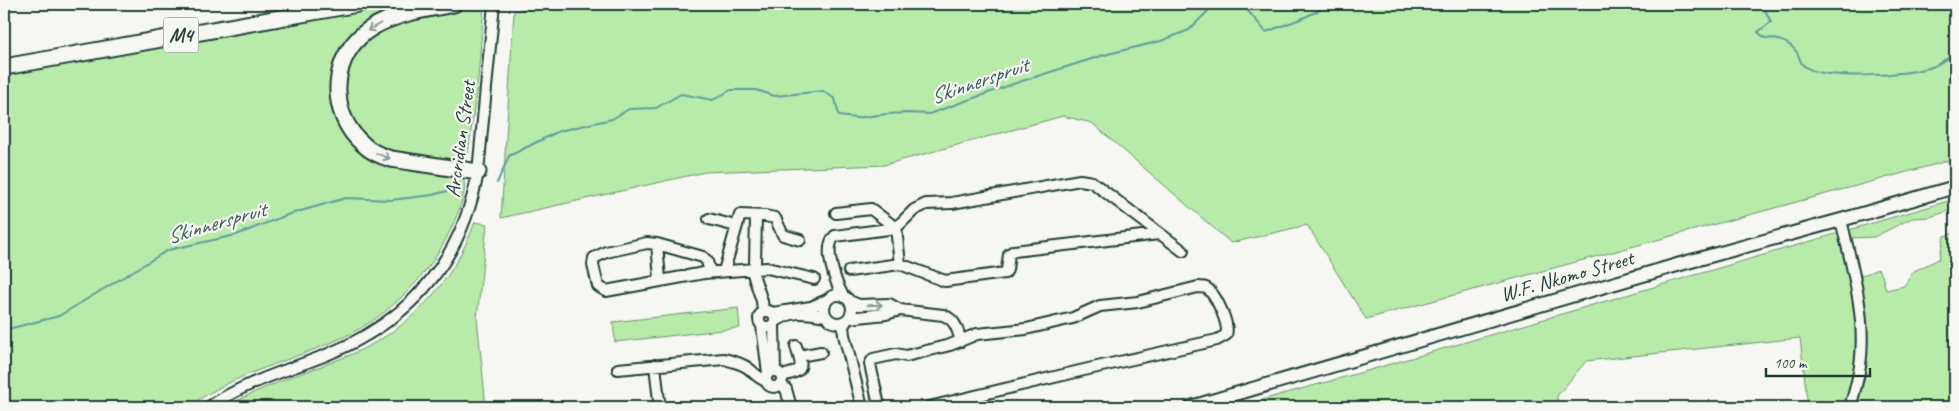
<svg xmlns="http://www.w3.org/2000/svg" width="1959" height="411" viewBox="0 0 1959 411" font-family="Caveat,sans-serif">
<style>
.green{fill:#b8eaaa;stroke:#6c946f}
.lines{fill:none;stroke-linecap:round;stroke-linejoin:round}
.stream{stroke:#609d9c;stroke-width:2}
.minor-casing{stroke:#1f3d34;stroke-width:14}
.major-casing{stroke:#1f3d34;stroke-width:16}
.highway-casing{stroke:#1f3d34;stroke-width:19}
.minor{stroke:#f6f6f2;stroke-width:10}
.major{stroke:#f6f6f2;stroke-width:12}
.highway{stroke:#f6f6f2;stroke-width:15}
.oneway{stroke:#8a9a93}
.labels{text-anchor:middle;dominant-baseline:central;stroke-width:4.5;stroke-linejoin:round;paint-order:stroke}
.shield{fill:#f6f6f2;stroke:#60746d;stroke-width:1}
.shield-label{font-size:20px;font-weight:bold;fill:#1f3d34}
.street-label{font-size:21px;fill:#1f3d34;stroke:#f6f6f2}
.water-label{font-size:22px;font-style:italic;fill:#355d57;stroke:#f6f6f2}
</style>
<rect width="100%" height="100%" fill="#f6f6f2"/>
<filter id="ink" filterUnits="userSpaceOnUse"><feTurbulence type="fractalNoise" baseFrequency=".02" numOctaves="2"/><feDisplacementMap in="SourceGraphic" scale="10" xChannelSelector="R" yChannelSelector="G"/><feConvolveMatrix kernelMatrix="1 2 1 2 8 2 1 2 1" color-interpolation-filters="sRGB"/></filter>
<g filter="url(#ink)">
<path class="green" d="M396,4H404V7L379,15L364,23L346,41L338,56L335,64L350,140L462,177L464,180C467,196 456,217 450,231C428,277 390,315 344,337C290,362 238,371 188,407H4V75Z
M551,4H1955V159L1366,319L1307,225L1231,243L1092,123L1063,116L884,165L705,172L501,218L514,11Z
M484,5L478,79L468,154C464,160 458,160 451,161L395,153L380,147L367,139L352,121L343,91L350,60L369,36L403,20Z
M1955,199V209L1930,217L1912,218L1874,237L1850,238L1860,276L1878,269L1882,275L1886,290L1904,286L1914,271L1939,259L1944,236L1955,233V407H1808L1800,338L1586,361L1557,396L1558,407H1236L1370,370Z
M475,222L487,224L477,318L486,407H226C263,385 305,373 345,357C408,332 452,285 475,222Z
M738,308L740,328L615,342L613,322Z"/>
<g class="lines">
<path class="stream" d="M1242,4L1266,32L1303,18L1332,4
M1762,4L1771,22L1758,32L1765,38C1776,38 1789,42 1796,51C1799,55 1800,62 1803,65C1820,82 1910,75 1932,67C1940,64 1948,57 1955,53
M497,183L509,156L559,131L612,119L629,109L656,108L681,94L713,100L731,90H756L775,96L823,91L835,99L839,116L856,118L886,114L907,113L929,114L1016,83L1104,55L1161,41L1189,30L1212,7L1237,4
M4,330L59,316L168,250L236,235L287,215L346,198L391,200L432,195L451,190"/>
<defs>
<path id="minor" d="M836,213L871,209L896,228L900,264
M756,216L755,264L752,271L762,301L763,312
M709,219L736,226
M1841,220C1852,267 1867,317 1860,366C1858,380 1854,394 1850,407
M657,244L660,279
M724,271L740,215L765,216L775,218L783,235L800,240
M849,271L900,264L945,281L1005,273L1007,270L1009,254L1014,251L1159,234
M710,272L707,261L703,257L657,244L647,243L606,252L594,258L593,265L598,286L606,291L704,273L767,268L814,279
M824 309a14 14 0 1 1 28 0a14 14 0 1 1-28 0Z
M843,296C836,283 822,248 835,236L896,228L914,210L926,204L952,203L1080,180L1092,182L1183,251
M849,301L859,305L889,304L900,310L943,315C956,320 957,329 961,341
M759 319a8 8 0 1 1 16 0a8 8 0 1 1-16 0Z
M773,313L811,307L827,300
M849,318L886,314L900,310
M847,320L843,326L844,335L862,407
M775,322C793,309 806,313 826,316
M774,324L775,371
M762,326L768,373
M799,356L821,352
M655,365L659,401L661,407
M618,369L724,359C732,361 741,363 748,368C755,373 757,378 766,381
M766 379a8 8 0 1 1 16 0a8 8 0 1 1-16 0Z
M782,376C806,370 802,368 796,346
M780,384L786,389L791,407
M209,407C245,382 286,371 326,355C410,321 462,261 478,172L494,4
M881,407L878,401L870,364L873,359L896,354L906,356L950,345L977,334L1026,329L1073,318L1100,306L1138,302L1198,287C1203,287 1206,287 1209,290C1217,298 1230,325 1226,335L1217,340L1084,370L929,407"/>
<path id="major" d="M1191,407L1684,263L1841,220L1955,187"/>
<path id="highway" d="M454,4C427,9 397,13 373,27C330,52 326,113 364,145C371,152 381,156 391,159L478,172
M4,67L358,4"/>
</defs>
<use href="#minor" class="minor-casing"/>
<use href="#major" class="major-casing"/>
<use href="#highway" class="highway-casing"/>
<use href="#minor" class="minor"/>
<use href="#major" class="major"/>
<use href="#highway" class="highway"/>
</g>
<defs><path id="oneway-shaft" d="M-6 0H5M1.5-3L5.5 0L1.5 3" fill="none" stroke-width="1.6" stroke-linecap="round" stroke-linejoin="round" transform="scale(1.25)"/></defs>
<g class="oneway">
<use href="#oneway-shaft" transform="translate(374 27) rotate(150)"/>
<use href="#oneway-shaft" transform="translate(383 156) rotate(22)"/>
<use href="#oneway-shaft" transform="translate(875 305) rotate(-2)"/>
</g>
</g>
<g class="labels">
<rect class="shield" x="163.5" y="17.5" width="35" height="35" rx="4"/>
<g class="shield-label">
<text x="181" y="35">M4</text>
</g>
<g class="street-label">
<text transform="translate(460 139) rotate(-82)">Arcridian Street</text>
<text transform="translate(1567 276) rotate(-16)">W.F. Nkomo Street</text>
</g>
<g class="water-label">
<text transform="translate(979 81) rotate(-19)">Skinnerspruit</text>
<text transform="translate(216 223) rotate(-16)">Skinnerspruit</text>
</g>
</g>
<rect width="1959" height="411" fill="none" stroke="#f6f6f2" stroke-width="20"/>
<rect x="10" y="10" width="1939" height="391" fill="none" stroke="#1f3d34" stroke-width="2" filter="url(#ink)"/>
<path d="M1766 368v8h104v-8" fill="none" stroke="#1f3d34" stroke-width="2.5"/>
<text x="1774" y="368" font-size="15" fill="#1f3d34" stroke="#f6f6f2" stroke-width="4" paint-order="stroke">100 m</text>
</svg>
